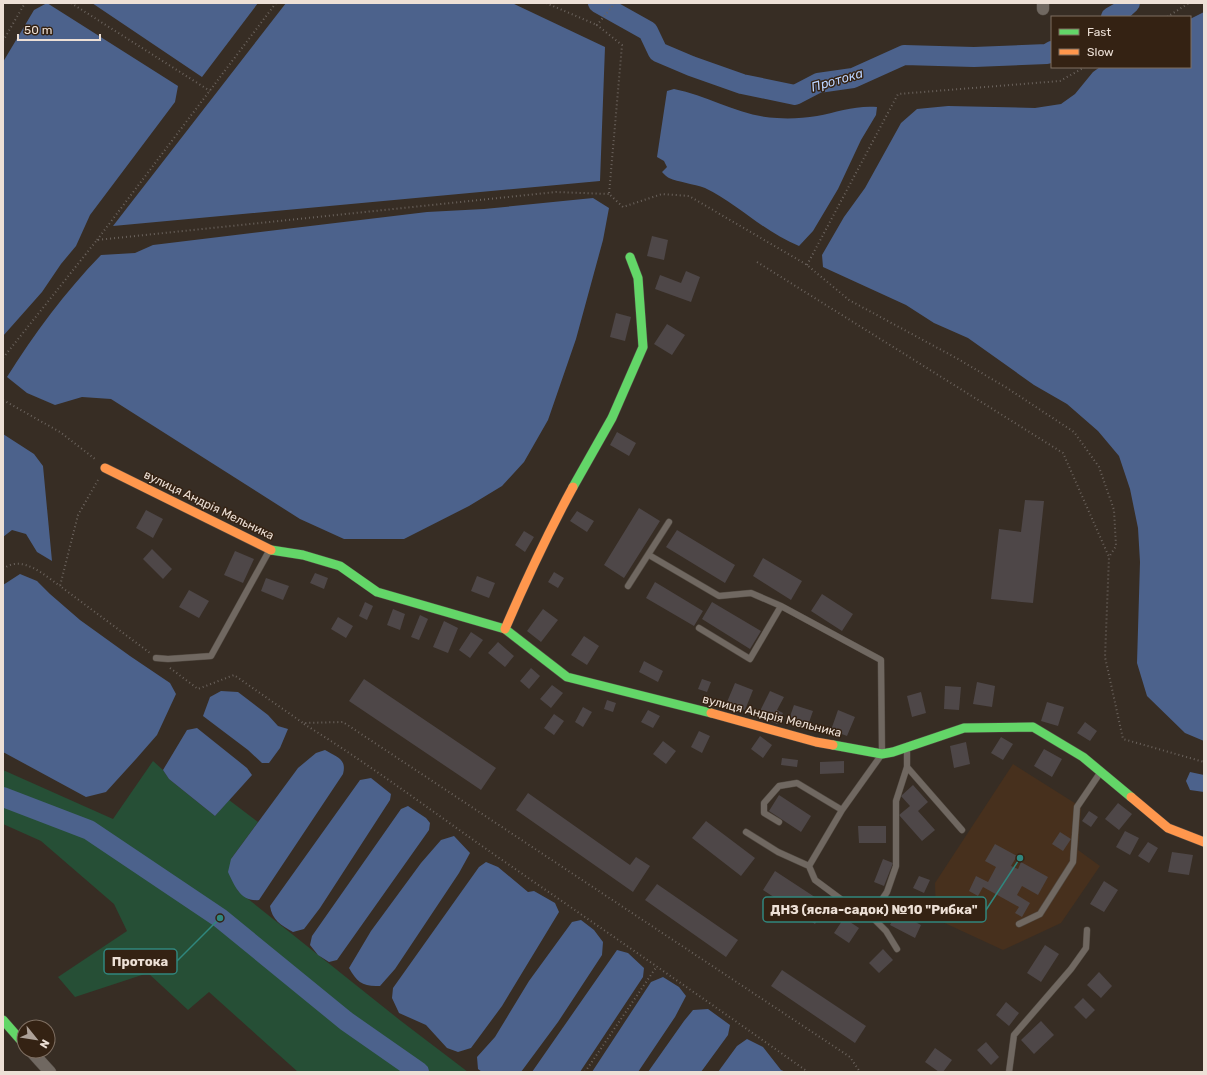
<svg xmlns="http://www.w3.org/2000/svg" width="1207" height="1075" viewBox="0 0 1207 1075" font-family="Rubik,sans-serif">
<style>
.built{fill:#47301d}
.green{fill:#264f36}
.water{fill:#4c628c}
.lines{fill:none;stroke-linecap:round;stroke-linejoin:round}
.river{stroke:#4c628c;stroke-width:20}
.building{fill:#4e4748}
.lane-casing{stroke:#524a42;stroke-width:7}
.street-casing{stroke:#524a42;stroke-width:13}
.fast-casing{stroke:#524a42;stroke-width:10}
.slow-casing{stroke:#524a42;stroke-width:10}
.path{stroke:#6b635d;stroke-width:2;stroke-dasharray:1 3;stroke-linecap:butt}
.lane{stroke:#706861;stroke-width:6}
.street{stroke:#706861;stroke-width:12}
.fast{stroke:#63d668;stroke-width:9}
.slow{stroke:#ff974d;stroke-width:9}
.labels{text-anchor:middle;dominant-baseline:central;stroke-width:3;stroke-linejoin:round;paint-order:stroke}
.street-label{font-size:12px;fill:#ede0d6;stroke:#342213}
.water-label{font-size:13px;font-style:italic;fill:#bad3ff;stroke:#342213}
.leader{fill:none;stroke:#30867e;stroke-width:1.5}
.callout-dot{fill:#30867e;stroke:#342213;stroke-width:1.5}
.callout{fill:#342213;stroke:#30867e;stroke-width:1.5}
.callout-label{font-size:13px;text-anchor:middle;font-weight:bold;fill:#ede0d6}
</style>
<rect width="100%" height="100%" fill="#372d24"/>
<path class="built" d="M1013,764L1081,807L1078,850L1100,866L1061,923L1003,950L936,919L935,883Z"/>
<path class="green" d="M153,761L163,770L169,779L215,816L229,800L258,822L231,859L238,891L401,1021L468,1072H298L209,992L188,1010L148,973L75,997L58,977L127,931L114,904L41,841L3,824V770L113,819Z"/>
<path class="water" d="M47,3L178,86L175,102L90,215L76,246L61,264L42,292L3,336V62L34,10Z
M92,3H258L202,77Z
M286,3H512L605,47L600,181L113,226Z
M1204,12V741L1185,733L1147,696L1137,663L1140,562L1138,528L1130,489L1119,456L1098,431L1067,404L1034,385L968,338L934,323L906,305L823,267L822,255L844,217L865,188L901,123L917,109L948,106L1035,108L1061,104L1075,94L1093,72L1100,67H1190V19Z
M674,89C710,96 741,117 777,118C790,119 804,118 817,116C837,112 857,105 877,107L876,115L861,140L838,189L813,231L799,246C764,232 738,204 705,188C694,184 678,182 669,178C667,177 664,174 662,172L667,167L664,161L657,157L667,91Z
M593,198L609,208L603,240L576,339L548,420L524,462L502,486L469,506L404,539H344L300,519L111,399L82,397L55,405L27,393L7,377C34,334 65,292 101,255L135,253L153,245L427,212L484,209Z
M3,434L34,454L43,466L52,561L37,552L26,534L12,530L3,537Z
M20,574L37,581L50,594L80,620L130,656L170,683L176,694L157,735L136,759L106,792L86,797L3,752V585Z
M221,691L238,692L268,715L278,726L288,729L280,748L269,763H262L248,750L203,716L210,697Z
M197,728L247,768L252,775L215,816L169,779L163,770L187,730Z
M325,750C337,757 347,759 343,774L259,900C241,902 235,887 228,872L231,859L298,768L316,753Z
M1190,772L1204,775V792L1190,790L1186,781Z
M371,778L391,794L390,800L320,908L304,929L293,932C281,925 272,920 270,906L360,780Z
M408,806L426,818L430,823L429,830L337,960L329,962L318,955L310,945L312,936L401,809Z
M454,836L470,853L459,873L395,969L380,986C363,987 357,982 349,968L371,931L421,863L441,840Z
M486,862L498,867L528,892L534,891L555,903L559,912L502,1006L471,1048L458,1052L447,1048L426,1025L399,1013L392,998L393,988L479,867Z
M581,920L594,930L603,942L602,955L558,1022L521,1072H482L478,1069L477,1057L495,1037L529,981L572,922Z
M617,950L628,953L644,968L643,977L580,1072H532Z
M663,977L679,987L686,996L675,1017L638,1072H592L651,982Z
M708,1009L730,1025L728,1035L701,1072H648L684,1021L693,1010Z
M747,1039L763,1047L781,1070L786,1072H718L737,1046Z"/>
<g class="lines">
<path class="river" d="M598,3L648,31L658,52L691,66L742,84L795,95L818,83L853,78L904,55L974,57L1047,54L1052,51
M1111,17L1120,12L1130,3
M3,797L89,830L220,918L346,1021L419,1072"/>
</g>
<path class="building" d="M652,236L668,240L664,260L647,256Z
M686,271L700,277L691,302L655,289L660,275L681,283Z
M616,313L631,317L625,341L610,337Z
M667,324L685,335L672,355L654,344Z
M617,432L636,443L629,456L610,445Z
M1025,500L1044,501L1033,603L991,599L999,529L1021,532Z
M639,508L660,521L624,578L604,565Z
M146,510L163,519L153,538L136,528Z
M577,511L594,521L587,532L570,521Z
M677,530L735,565L725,583L666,547Z
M524,531L534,537L525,552L515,545Z
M152,549L172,569L163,579L143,559Z
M235,551L254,559L243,583L224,575Z
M763,558L802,581L791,600L753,576Z
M554,572L564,578L558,588L548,582Z
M315,573L328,578L324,589L310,583Z
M477,576L495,583L489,598L471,591Z
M266,578L289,586L283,600L261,591Z
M655,582L703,611L694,626L646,598Z
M189,590L209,601L199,618L179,607Z
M822,594L853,614L842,631L811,611Z
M365,602L373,606L367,620L359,616Z
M712,602L761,631L750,649L702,619Z
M393,609L405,614L400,630L387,625Z
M543,609L558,620L541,642L527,631Z
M420,615L428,619L419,640L411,637Z
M338,617L353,626L346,638L331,629Z
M444,621L458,628L448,653L433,647Z
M471,632L483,640L470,658L459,650Z
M584,636L599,646L587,665L571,655Z
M498,642L514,656L505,667L488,653Z
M644,661L663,671L658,682L639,672Z
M531,668L540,676L529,689L520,681Z
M364,679L496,768L481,790L349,701Z
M702,679L711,682L707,692L698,689Z
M977,682L995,686L992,707L973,704Z
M735,683L753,690L745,710L727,702Z
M552,685L563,693L551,708L540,699Z
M945,686L961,687L959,710L944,709Z
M770,691L784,697L777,710L783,713L777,724L758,715Z
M921,692L926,713L912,717L907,696Z
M607,700L616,703L613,712L604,709Z
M1047,702L1064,707L1058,726L1041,721Z
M794,705L813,711L807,728L788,722Z
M583,707L592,712L583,727L575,722Z
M648,710L660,716L653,728L641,722Z
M838,710L855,717L847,736L831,730Z
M554,714L564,721L554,735L544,728Z
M1085,722L1097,731L1090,741L1077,733Z
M699,731L710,736L702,753L691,747Z
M760,736L772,745L763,758L751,749Z
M1001,737L1013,744L1003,760L991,753Z
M663,741L676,751L666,764L653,754Z
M966,742L970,764L954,768L950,746Z
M1044,749L1062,759L1052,777L1034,766Z
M782,758L798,760L797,767L781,765Z
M844,761V773L820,774V762Z
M913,785L928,802L918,811L935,830L922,841L899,815L910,806L901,796Z
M528,793L630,865L636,857L650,866L633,892L516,810Z
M779,795L811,816L801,832L769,811Z
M1118,803L1132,814L1119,830L1105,819Z
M1089,811L1098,817L1091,827L1082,821Z
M706,821L755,858L741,876L692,838Z
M858,826H886V843H859Z
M1125,831L1139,838L1130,855L1116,847Z
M1060,832L1071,839L1063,851L1052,844Z
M1148,842L1158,848L1149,863L1138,856Z
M995,844L1017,856L1011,866L1018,869L1021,862L1048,877L1038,895L1022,886L1017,895L1030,903L1022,917L1015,913L1019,907L983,887L978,896L969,891L976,876L988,882L996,867L985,861Z
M1172,852L1193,855L1189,875L1168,872Z
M883,859L893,863L884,886L874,882Z
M775,871L827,905L815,924L763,890Z
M919,876L930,880L924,893L913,888Z
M1104,881L1118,890L1104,912L1090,904Z
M657,884L738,940L726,957L645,900Z
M897,912L921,925L915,938L890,925Z
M844,918L859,928L849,943L834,933Z
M1045,945L1059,954L1041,982L1027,973Z
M883,949L893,960L879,973L869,963Z
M782,970L866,1026L855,1043L771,986Z
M1099,972L1112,986L1101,998L1087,985Z
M1083,998L1095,1010L1086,1019L1074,1007Z
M1006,1002L1019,1013L1009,1026L996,1015Z
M1041,1021L1054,1035L1034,1054L1021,1040Z
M986,1042L999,1057L991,1065L977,1050Z
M935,1048L952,1060L943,1072H939L925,1062Z"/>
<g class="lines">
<defs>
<path id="lane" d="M649,555L719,596L751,593L781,606L881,660L882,754L842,810L809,866L815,880L842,900L871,916L887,892L896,866V801L907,767V749
M628,586L669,522
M699,628L750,659L781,606
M156,658L168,659L211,656L269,551
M907,767L962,830
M779,822L764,813V803L779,786L797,783L842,810
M746,832L778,852L809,866
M871,916L886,931L897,949
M1019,924L1040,914L1073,862L1077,807L1100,773
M1009,1072L1014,1035L1071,969L1086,948L1087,930"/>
<path id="street" d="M1043,9V3
M31,1051L50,1072"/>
<path id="fast" d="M573,487L612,418L643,347L638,278L630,257
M271,550L303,555L340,566L377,592L505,629L567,677L711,713
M833,745L882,754L893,752L964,728L1033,727L1083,757L1131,797
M3,1020L24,1044"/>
<path id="slow" d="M105,468L271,550
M505,629C526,580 548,533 573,487
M711,713L816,742L833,745
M1131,797L1168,828L1204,842"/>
</defs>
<use href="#lane" class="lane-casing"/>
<use href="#street" class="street-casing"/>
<use href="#fast" class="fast-casing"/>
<use href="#slow" class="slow-casing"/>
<path class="path" d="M71,3L210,91
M546,3L597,25
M615,3L597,25L622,45L609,194L623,207L662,194L689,196L807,265L849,300L958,359L1007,388L1074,432L1099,467L1114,510L1116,546L1109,557
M1167,17L1189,3
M3,41L25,3
M97,240L276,3
M757,262L1063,453L1109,557L1105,657L1123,739L1204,762
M807,265L898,94L1060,81L1085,67
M3,358L97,240L556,192L609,194
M3,400L60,432L95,459
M98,480L78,515L60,586L150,653
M3,569C22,554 44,575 60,586
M170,668L198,689L234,675L303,723L343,722L850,1057L860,1072
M304,724C364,761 421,803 479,844C589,920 699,995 808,1072
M585,1072L657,966"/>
<use href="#lane" class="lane"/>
<use href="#street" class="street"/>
<use href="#fast" class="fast"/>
<use href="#slow" class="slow"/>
</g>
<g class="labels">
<g class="street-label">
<text transform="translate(209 505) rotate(26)">вулиця Андрія Мельника</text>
<text transform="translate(772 716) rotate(14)">вулиця Андрія Мельника</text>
</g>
<g class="water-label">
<text transform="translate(837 80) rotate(-16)">Протока</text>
</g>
</g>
<path class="leader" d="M1020 858L986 910M220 918L177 961"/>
<g class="callout-dot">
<circle cx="1020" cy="858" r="4"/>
<circle cx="220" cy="918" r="4"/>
</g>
<g class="callout">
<rect x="763" y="897" width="223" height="25" rx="4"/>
<rect x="104" y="949" width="73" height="25" rx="4"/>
</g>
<g class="callout-label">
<text x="874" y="914">ДНЗ (ясла-садок) №10 "Рибка"</text>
<text x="140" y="966">Протока</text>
</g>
<rect width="1207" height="1075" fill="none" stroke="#ede0d6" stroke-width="8"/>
<rect x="1051" y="16" width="140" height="52" fill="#342213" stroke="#7e6e61"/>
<rect x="1059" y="29" width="20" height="6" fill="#63d668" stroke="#7e6e61"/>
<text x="1087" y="36" font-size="12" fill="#ede0d6">Fast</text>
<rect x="1059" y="49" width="20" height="6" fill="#ff974d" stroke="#7e6e61"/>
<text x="1087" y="56" font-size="12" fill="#ede0d6">Slow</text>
<g transform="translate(36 1039) rotate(120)"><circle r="19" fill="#342213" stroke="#7e6e61"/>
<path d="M0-3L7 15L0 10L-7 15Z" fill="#ada198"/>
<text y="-6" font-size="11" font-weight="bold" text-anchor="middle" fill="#ede0d6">N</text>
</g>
<path d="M18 34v6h82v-6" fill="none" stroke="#ede0d6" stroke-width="2"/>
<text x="24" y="34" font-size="12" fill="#ede0d6" stroke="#342213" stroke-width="3" paint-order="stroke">50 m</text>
</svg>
